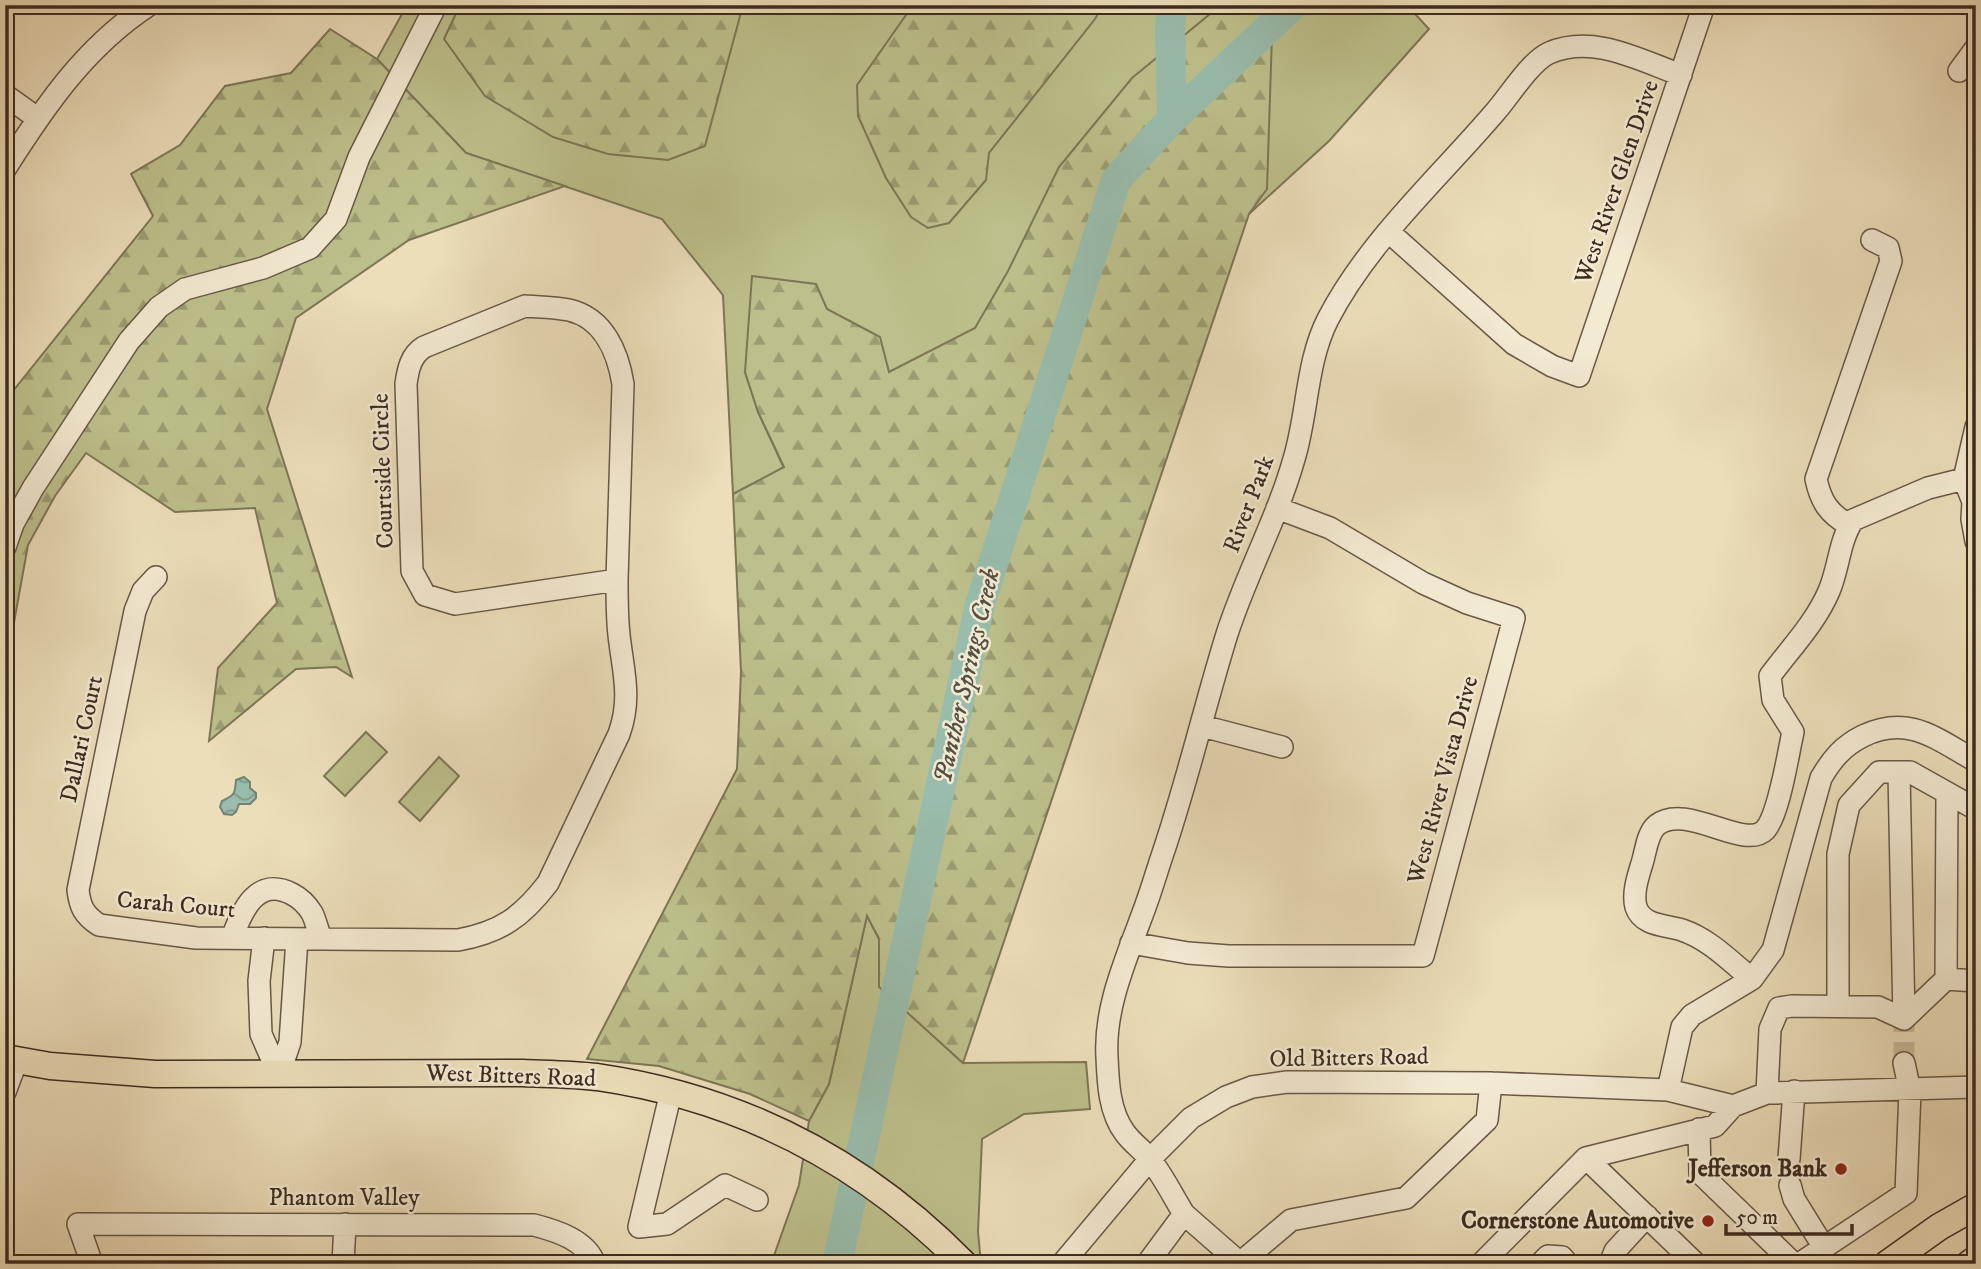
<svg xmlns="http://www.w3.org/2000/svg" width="1981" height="1269" viewBox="0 0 1981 1269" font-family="'IM FELL DW Pica',serif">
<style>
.green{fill:#bdc08c;stroke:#7d7656;stroke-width:2}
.forest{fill:url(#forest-firs);stroke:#7d7656;stroke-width:2}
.water{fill:url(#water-waves);stroke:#748274;stroke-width:2}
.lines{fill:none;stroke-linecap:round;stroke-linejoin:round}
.river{stroke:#99bcac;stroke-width:30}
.minor-tunnel{stroke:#c9ba9b;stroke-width:21;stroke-dasharray:21 10;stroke-linecap:butt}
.minor-casing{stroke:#695846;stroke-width:24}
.major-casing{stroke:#3d2b20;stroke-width:29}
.minor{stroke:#f3ead2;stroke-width:21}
.major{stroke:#ecdeba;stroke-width:26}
.poi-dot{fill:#8f2418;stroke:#f3ead2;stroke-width:2.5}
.labels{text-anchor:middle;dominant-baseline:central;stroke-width:5;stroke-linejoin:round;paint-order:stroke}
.street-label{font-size:24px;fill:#3d2b20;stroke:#f3ead2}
.poi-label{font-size:24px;font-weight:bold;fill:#3d2b20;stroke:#f3ead2;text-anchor:end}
.water-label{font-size:26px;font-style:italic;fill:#544f43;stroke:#f3ead2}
</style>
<defs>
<pattern id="forest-firs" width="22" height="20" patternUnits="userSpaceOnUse" patternTransform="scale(1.75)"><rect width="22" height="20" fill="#bdc08c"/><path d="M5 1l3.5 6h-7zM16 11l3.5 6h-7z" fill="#9b9c72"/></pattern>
<pattern id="water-waves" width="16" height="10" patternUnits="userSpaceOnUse" patternTransform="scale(1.75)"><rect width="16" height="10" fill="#99bcac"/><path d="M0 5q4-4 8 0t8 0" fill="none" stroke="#7e998c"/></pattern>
</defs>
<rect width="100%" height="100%" fill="#ecdeba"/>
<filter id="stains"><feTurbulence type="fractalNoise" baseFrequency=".00286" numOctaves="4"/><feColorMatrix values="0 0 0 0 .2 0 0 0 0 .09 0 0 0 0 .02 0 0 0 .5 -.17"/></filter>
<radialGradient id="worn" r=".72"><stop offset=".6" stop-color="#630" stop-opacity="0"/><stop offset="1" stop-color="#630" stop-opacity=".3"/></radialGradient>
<path class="green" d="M407,5H1427L1416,15L1429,29L1329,141L1249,214L946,413L745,372L758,412L784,468L733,494L723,295L662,219L466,153L377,59Z
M366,732L387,752L345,796L324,776Z
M439,757L459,776L420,821L399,802Z
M867,915L879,939L880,987L963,1063L1086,1062L1090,1109L1024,1114L982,1139L978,1232L981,1264H771L799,1185L809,1121L829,1084Z"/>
<path class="forest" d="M460,5H743L705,146L668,160L608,154L553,137L485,96L444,39Z
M913,5H1103L1095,19L989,153L986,180L949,223L928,228L911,217L886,178L858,116L857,85Z
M1221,5H1298L1277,15L1272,35L1267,189L1249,214L963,1063L879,987V939L867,916L829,1084L809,1121L750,1094L659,1066L587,1059L737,769L741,672L733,494L784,467L758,412L745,372L752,276L816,284L827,309L880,337L889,372L975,328L1008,271L1059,167L1132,78Z
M330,29L377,59L466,153L565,186L409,240L296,318L267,409L352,677L336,667L296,669L209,741L218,668L277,603L255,508L175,512L86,453L55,496L28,545L5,672V401L153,216L131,174L180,145L225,86L291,73Z"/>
<path class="water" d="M244,777L250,782V788L256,793V798L250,804H239L236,812L232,815L224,814L220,807L222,801C235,795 235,794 236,780Z"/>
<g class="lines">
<path class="river" d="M1172,119L1170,26L1172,5
M837,1264L980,604L1116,180L1172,119L1293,5"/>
<path class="minor-tunnel" d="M1904,1063V1019"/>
<defs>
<path id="minor" d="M1959,71L1976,48
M5,95L37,118
M5,169C45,106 85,47 149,5
M1389,232L1514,344L1552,366L1579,376L1704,5
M525,306C539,307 555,307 569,310C604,318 618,353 623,384L617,580L455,604L425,595L412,571L406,384C408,369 411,355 424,347Z
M1964,479L1973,502L1972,519L1976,541
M1849,525C1829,514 1821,502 1816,479L1891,261L1888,248L1872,240
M5,547L13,524L33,488L129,341L159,307L185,289L263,268L310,248L336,219L359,157L436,5
M156,577L143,591L135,611L78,890C80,907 84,915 99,925L196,938L458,940C501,932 522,917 548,883L619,734C632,698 623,671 619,635C617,617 617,598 617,580
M1202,726L1282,747
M1899,772L1904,1019
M232,938C242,910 257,876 292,894C300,898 307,905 312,913C316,921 318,931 321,939
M264,938L259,981L261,1034L279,1075L290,1042L297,939
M1131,943L1188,953L1229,956H1423L1514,618L1467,603L1423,583L1330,528L1277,508
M1752,979C1730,961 1709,939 1682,930C1666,925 1642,926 1636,907C1632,892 1639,874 1643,860C1646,849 1648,832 1657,825C1686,802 1744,851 1765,830C1779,815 1788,754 1793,732L1773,700L1770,676C1790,649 1816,622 1829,591C1839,568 1839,541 1853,520L1928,488L1964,479L1976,427
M1946,979L1947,793
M1838,1007V854L1849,805L1879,772H1910L1976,809
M1668,1090L1682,1027L1692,1015L1752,979L1773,950L1821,778C1832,759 1843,746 1863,736C1909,714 1936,739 1976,761
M5,1092L17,1060
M671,1092L639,1227L667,1224L725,1185L757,1200
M1767,1093L1770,1029L1779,1008L1792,1006L1878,1007L1904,1019L1946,979L1976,981
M1699,1129L1700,1173L1794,1264
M1586,1158L1696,1264
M1789,1159L1794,1091
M1790,1185L1794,1199L1823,1246
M1184,1214L1240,1263L1291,1220L1406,1198L1487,1120L1491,1083
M92,1264L78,1224L534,1225C557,1231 586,1240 595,1264
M343,1264L345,1224
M1062,1264L1150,1159L1191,1118L1226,1097L1252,1087L1287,1082L1491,1083L1668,1090L1733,1106L1767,1093L1976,1087
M1147,1264L1184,1214C1173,1196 1163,1176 1150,1159C1143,1150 1132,1143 1125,1133C1109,1112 1108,1082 1107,1057C1104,1009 1125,962 1141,918C1149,898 1155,877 1162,856C1187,783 1204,708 1227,634C1246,575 1277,519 1294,459C1308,413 1306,362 1328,319C1369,240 1439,178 1496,111C1510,95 1530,62 1549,53C1594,34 1639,60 1681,75
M1481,1264L1586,1158L1715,1126L1733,1106
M1540,1264L1548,1256L1562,1257L1568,1264
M1610,1264L1615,1251L1647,1216
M1799,1264L1906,1193L1910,1091L1904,1063"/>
<path id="major" d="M5,1058L50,1066L155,1074L523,1073C547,1074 572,1074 597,1077C741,1098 862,1160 964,1264
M1887,1264L1939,1227L1976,1206
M1969,1264L1976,1259"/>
</defs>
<use href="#minor" class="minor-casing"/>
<use href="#major" class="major-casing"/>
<use href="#minor" class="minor"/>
<use href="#major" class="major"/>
</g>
<g class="poi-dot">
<circle cx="1841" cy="1169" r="7"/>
<circle cx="1708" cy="1221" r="7"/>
</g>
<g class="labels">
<g class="street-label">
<text transform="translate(1617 182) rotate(-71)">West River Glen Drive</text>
<text transform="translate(383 471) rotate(-92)">Courtside Circle</text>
<text transform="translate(1249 504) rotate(-69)">River Park</text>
<text transform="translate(82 739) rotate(-78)">Dallari Court</text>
<text transform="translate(1443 780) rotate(-75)">West River Vista Drive</text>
<text transform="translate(176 905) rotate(5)">Carah Court</text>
<text transform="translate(1349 1058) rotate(-1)">Old Bitters Road</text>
<text transform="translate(511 1076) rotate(2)">West Bitters Road</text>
<text x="344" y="1198">Phantom Valley</text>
</g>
<g class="poi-label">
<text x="1827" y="1169">Jefferson Bank</text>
<text x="1694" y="1221">Cornerstone Automotive</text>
</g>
<g class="water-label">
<text transform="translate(967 676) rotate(-77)">Panther Springs Creek</text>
</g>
</g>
<rect width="1981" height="1269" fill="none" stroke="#ecdeba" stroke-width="28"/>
<rect x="7" y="7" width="1967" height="1255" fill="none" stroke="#3d2b20" stroke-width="3.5"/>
<rect x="14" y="14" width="1953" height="1241" fill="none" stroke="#3d2b20" stroke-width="2"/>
<path d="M1726 1224v10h126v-10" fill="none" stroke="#3d2b20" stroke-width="3.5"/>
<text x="1736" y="1224" font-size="21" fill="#3d2b20" stroke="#f3ead2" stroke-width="5" paint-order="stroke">50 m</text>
<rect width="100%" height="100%" filter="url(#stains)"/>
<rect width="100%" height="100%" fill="url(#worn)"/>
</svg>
